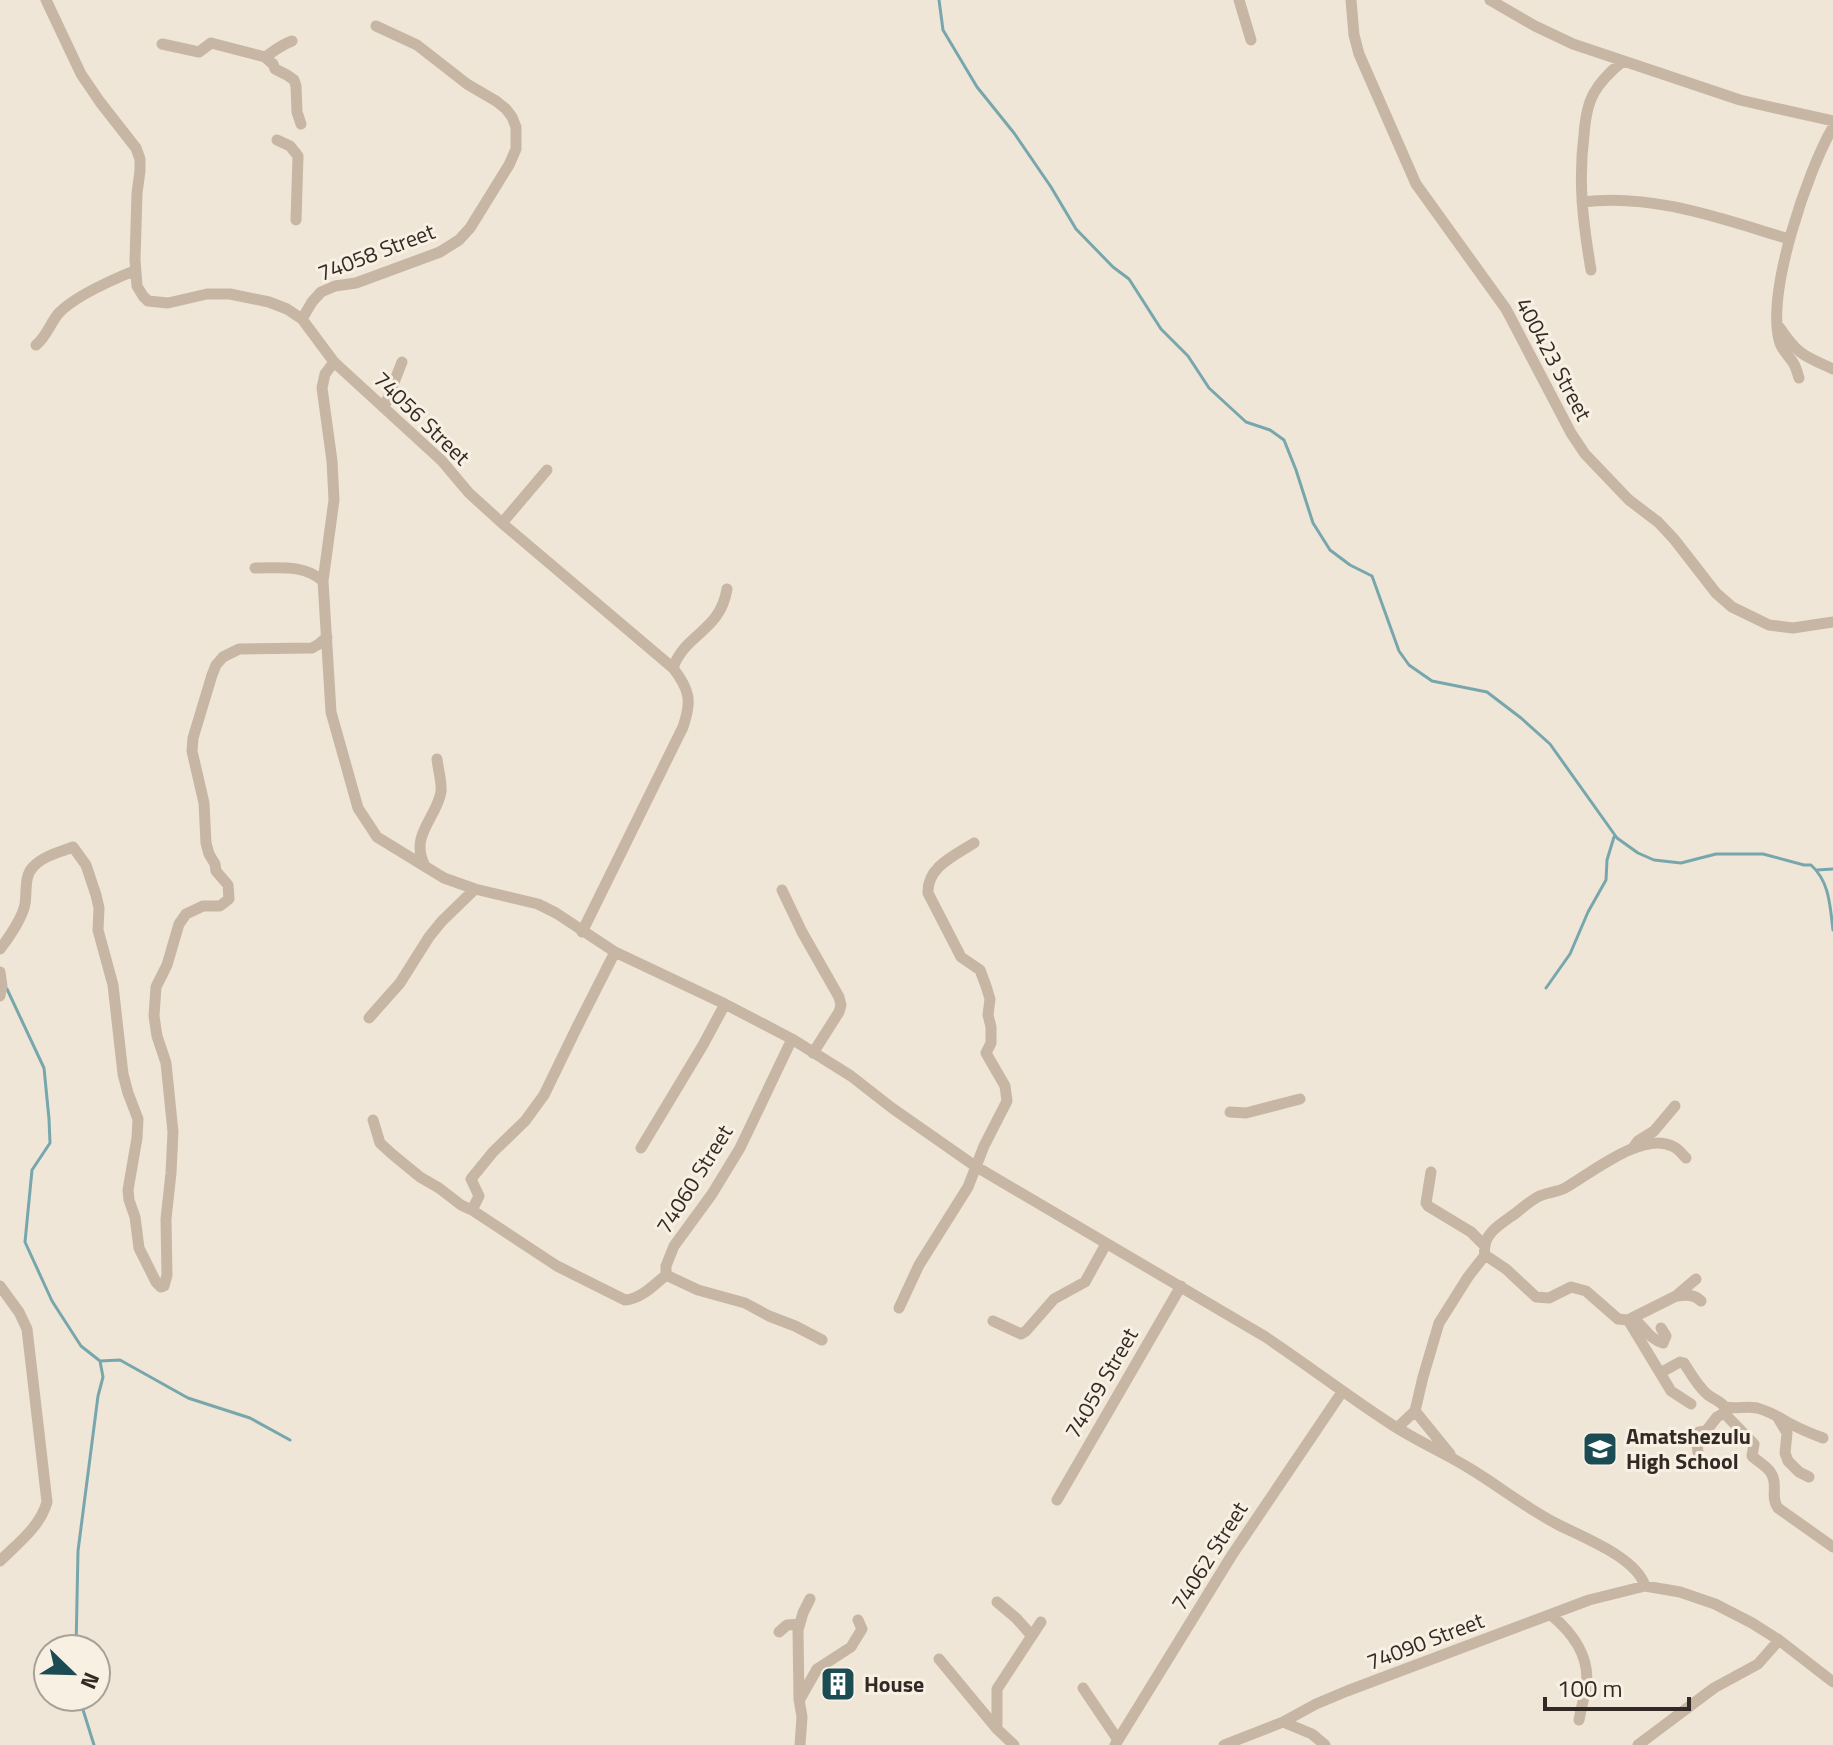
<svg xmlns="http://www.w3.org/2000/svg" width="1833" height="1745" viewBox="0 0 1833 1745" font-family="'Titillium Web',sans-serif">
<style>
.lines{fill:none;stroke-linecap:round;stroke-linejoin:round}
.stream{stroke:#77a7ac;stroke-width:3}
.minor{stroke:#c7b6a4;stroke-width:11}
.labels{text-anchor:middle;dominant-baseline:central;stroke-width:6;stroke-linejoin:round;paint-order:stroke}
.street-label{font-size:22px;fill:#332a25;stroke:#f8f0e3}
.poi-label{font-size:22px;font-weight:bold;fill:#332a25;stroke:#f8f0e3;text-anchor:start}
</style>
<rect width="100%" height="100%" fill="#f0e6d7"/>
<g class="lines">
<path class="stream" d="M939,0L943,30L977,87L1014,133L1051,187L1076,229L1113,267L1129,279L1161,329L1188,356L1209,388L1246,422L1270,430L1284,440L1296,470L1313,523L1330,550L1350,565L1372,576L1399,651L1409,665L1432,681L1487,692L1521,718L1550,744L1617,838L1638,853L1654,860L1681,863L1716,854H1763L1804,865H1811C1830,882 1830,907 1833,930
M1817,870L1833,869
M1546,988L1570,954L1588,912L1606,880L1607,860L1614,837
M7,989L44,1068L49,1119L50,1143L32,1170L25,1242L52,1301L81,1346L100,1361L103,1377L98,1396L78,1551L76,1649
M100,1361L120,1360L188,1398L250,1418L290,1440
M79,1697L94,1745"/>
<path class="minor" d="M46,0L81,74L100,102L136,148L140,159V171L137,193L135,260L137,286L143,296L148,301L168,303L207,294H230L269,302L287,309L302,319L334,362L442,461L469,493L502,523L673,668C690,690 692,701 683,727L582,932
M1239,0L1251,40
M1351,0L1354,35L1359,54L1416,184L1506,309L1571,433L1585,454L1629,500L1658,522L1674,539L1716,593L1732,607L1769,625L1793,628L1833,622
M1490,0L1535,26L1573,44L1740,100L1833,121
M162,44L199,52L211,43L265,57C274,51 281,45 292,41
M265,57L273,64L275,69L287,75L294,80L296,86L297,112L301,124
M277,140L290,146L298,156L296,220
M1582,202C1653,193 1722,219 1789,239
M1591,270C1583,223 1578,182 1584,135C1585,121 1587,105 1594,93C1601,80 1612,70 1623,61
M302,319L312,302L321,292L335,286L356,283L440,252L459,240L470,228L509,165L516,149V127L512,117L506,109L496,101L467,84L417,45L376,26
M1780,328C1798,355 1804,356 1833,369
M36,345C46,337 50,324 58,314C73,297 114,279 136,270
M334,362L325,374L322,388L332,461L334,500L323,581L331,712L358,808L377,837L444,878L475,889L538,904L556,913L615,952L725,1004L792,1039L851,1076L892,1108L975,1166L1264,1336C1308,1365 1350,1398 1394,1426C1419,1442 1445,1453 1469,1468C1499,1486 1526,1508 1557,1524C1582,1537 1636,1557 1645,1586
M1799,378C1797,372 1796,366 1792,361C1787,354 1781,349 1779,340C1767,290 1807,172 1833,127
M384,408L402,362
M502,523L547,470
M255,568C278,568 304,564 323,581
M673,668C685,633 720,632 727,589
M425,866C409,836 436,819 441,792C442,782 438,769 437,759
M782,890L802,932L839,997L841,1005L839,1012L813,1053
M0,949C8,939 23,917 25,904C27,892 24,876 33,867C43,856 60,852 73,847L86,865L96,895L99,908L98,930L113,985L123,1074L128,1093L138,1119L137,1138L128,1190L129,1200L135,1217L139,1248L156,1282L161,1287L164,1286L167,1275L166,1219L171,1173L173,1132L166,1063L157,1036L154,1016L156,987L167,965L179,924L186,914L203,906H220L229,899L228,885L216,871L215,864L209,854L206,843L204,803L192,751L193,738L212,675L216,665L223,657L239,649L312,648L319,644L327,637
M0,972L2,986L0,996
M369,1018L400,983L429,937L442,921L475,889
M1230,1112L1246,1113L1300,1099
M373,1120L380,1143L392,1154L420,1177L439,1188L461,1205L472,1210L557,1266L625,1300C641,1299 654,1285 666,1275
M641,1148L703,1045L725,1004
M1633,1148L1638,1141L1654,1131L1675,1106
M1431,1172L1426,1203L1428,1206L1471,1232L1485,1246
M472,1210L479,1196L471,1179L493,1152L525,1121L544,1095L577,1027L615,952
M1485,1255C1481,1234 1501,1224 1516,1213C1522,1208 1529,1202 1536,1198C1545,1192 1556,1193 1565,1188C1590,1174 1642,1131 1672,1146C1678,1148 1682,1154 1686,1158
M666,1275V1266L674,1246L712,1194L740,1148L792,1039
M666,1275L698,1290L745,1303L769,1316L795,1326L822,1340
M0,1286L19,1312L27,1329L47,1502C40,1527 18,1543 0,1561
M1677,1296C1686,1295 1694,1294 1701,1301
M899,1308L919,1265L968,1187L984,1146L1007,1101L1005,1086L986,1053L991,1043V1027L988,1015L990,999L986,986L980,970L961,957L928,893C927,867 954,856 974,843
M1632,1318C1644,1325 1648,1339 1663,1343L1666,1336L1661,1328
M1628,1320L1676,1296L1696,1279
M993,1321L1021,1334L1026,1331L1054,1299L1085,1282L1106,1244
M1660,1373L1680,1362L1684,1363C1691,1374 1698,1387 1708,1395C1715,1400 1720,1401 1725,1407C1736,1409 1747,1406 1757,1408C1769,1411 1777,1416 1787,1422C1798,1428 1812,1434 1823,1438
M1725,1407L1724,1413L1754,1444L1752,1456C1758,1462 1769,1467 1772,1475C1778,1486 1770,1497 1778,1508L1833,1547
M1415,1411L1450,1454
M1778,1418L1787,1433L1785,1453L1788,1461L1799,1472L1809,1477
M1397,1428L1415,1411L1423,1377L1439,1323L1468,1277L1485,1255L1506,1269L1536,1297L1549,1298L1571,1287L1586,1291L1618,1319L1628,1320L1671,1391L1691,1404
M1698,1452L1697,1444L1699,1432L1706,1431L1717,1417L1724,1413
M1057,1500L1181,1286
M997,1602L1016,1618L1032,1636
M1551,1615C1573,1633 1591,1658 1586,1688C1584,1698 1581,1709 1579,1720
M779,1632L787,1625L800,1624
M939,1659L997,1729L1014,1745
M1083,1688L1118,1740
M800,1699L817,1669L851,1647L862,1629L858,1620
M1283,1722L1312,1734L1325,1745
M997,1729V1689L1041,1622
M800,1745L802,1717L799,1699L798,1630L803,1613L810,1599
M1115,1745L1232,1555L1342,1392
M1224,1745L1283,1722L1316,1704L1347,1691L1589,1600L1645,1586L1680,1592L1715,1604L1752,1623L1779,1640L1833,1682
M1638,1745L1714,1688L1758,1664L1779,1640"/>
</g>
<defs>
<symbol id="school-square" viewBox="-11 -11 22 22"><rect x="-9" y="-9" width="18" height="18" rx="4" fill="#1c4c53" stroke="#f8f0e3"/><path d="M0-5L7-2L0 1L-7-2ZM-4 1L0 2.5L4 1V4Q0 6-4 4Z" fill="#fff"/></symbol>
<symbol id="building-square" viewBox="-11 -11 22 22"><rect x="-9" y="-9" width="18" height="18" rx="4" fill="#1c4c53" stroke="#f8f0e3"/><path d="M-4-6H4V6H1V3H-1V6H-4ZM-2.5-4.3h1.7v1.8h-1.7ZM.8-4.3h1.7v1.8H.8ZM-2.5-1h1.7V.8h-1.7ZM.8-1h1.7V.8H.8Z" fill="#fff"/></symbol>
</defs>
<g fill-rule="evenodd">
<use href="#school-square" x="1580" y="1429" width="40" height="40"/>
<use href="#building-square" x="818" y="1664" width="40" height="40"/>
</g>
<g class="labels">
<g class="street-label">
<text transform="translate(376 252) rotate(-21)">74058 Street</text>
<text transform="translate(1554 359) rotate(62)">400423 Street</text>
<text transform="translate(422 418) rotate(44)">74056 Street</text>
<text transform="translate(694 1179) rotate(-58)">74060 Street</text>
<text transform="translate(1101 1383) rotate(-60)">74059 Street</text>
<text transform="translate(1209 1556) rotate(-58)">74062 Street</text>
<text transform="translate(1425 1641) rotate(-21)">74090 Street</text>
</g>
<g class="poi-label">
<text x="1626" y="1436">Amatshezulu<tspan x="1626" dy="25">High School</tspan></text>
<text x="864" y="1684">House</text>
</g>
</g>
<g transform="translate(72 1673) rotate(113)"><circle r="38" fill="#f8f0e3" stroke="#a9a197" stroke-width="2"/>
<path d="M0-6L14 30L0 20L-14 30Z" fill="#1c4c53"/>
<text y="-12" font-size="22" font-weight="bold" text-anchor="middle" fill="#332a25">N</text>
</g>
<path d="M1545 1697v12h144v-12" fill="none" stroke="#332a25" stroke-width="4"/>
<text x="1557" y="1697" font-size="24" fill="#332a25" stroke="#f8f0e3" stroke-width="6" paint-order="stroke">100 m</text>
</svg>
